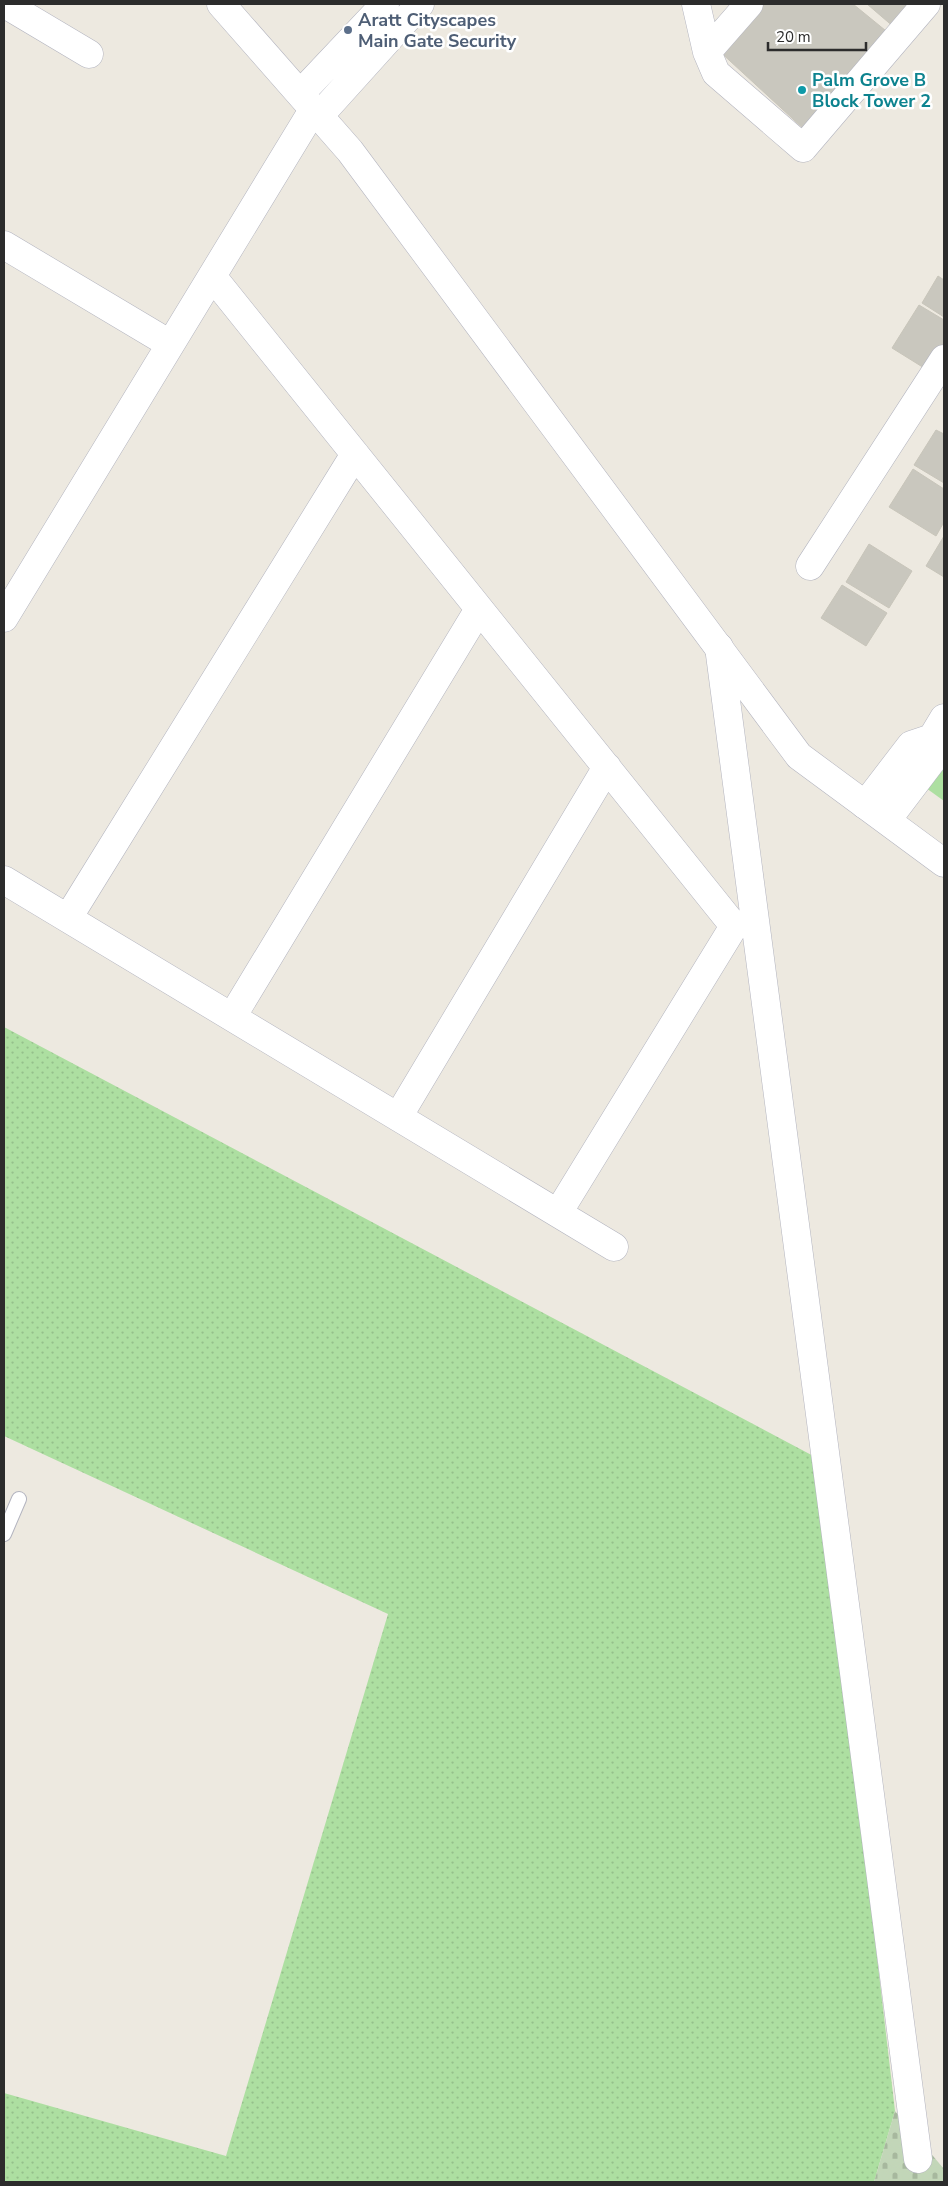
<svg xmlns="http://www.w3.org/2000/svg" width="948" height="2186" viewBox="0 0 948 2186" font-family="'Nunito Sans',sans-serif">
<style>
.grass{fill:url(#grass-dots)}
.cemetery{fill:url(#cemetery-stones)}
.park{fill:#addfa1}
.building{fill:#c9c7be;stroke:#c8c5ba}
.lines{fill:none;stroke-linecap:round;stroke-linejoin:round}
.lane-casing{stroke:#b3b4bf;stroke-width:16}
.street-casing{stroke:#b3b4bf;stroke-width:29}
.secondary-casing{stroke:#b3b4bf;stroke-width:29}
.lane{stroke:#fff;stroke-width:14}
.street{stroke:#fff;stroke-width:28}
.secondary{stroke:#fff;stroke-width:28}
.service-dot{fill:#5c6f8a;stroke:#fff;stroke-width:2}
.culture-dot{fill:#0f9aa8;stroke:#fff;stroke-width:2}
.labels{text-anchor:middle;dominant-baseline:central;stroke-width:5;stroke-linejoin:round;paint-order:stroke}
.service-label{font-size:18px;font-weight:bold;fill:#4e5e75;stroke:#fff;text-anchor:start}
.culture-label{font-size:18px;font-weight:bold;fill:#0d838f;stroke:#fff;text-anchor:start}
</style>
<defs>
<pattern id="grass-dots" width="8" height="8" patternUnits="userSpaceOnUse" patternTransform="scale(1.25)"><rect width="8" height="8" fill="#addfa1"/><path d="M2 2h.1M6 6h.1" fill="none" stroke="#95c08b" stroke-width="1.8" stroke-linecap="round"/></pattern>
<pattern id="cemetery-stones" width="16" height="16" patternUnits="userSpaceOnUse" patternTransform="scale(1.25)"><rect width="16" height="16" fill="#c2d6b8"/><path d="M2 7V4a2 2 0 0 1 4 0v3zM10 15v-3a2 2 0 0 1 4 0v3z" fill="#a7b89e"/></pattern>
</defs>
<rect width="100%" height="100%" fill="#ede9e0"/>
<path class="grass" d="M4,1027L819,1459L895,2111L874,2182H4V2093L226,2156L388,1614L4,1436Z"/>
<path class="cemetery" d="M895,2111L944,2169V2182H874Z"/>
<path class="park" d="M944,763V801L926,788Z"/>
<path class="building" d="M757,4H853L891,35L806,131L717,49Z
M867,4H917L895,28Z
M938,276L944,280V317L922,303Z
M919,305L944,320V346L929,371L892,348Z
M936,430L944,434V483L914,465Z
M913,469L944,489V522L936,536L889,507Z
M944,536V577L926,566Z
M869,544L912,571L889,608L846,582Z
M842,585L887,613L866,646L821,618Z"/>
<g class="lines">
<defs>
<path id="lane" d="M4,1534L19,1499"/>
<path id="street" d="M5,4L89,54
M696,4L707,52L716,73L803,148L926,4
M707,52L749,4
M301,93L385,4
M319,116L420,4
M4,245L170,344
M212,276L734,926L558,1213
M810,566L944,359
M4,618L313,110
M719,647L918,2159
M865,805L911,745L932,738
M887,820L934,758L932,738L944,718
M4,880L614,1247
M68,918L355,454
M232,1017L479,609
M398,1117L607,767"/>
<path id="secondary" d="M221,4L350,151L799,756L944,863"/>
</defs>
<use href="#lane" class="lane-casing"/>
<use href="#street" class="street-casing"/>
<use href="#secondary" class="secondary-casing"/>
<use href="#lane" class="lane"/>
<use href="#street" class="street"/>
<use href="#secondary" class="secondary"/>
</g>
<circle class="service-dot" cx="348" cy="30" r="5"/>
<circle class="culture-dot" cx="802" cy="90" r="5"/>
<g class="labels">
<g class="service-label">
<text x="358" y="20">Aratt Cityscapes<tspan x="358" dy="21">Main Gate Security</tspan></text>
</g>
<g class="culture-label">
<text x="812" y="80">Palm Grove B<tspan x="812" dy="21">Block Tower 2</tspan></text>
</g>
</g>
<rect width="948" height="2186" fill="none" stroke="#2c2c2c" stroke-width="10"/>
<path d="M768 42v8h98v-8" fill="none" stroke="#2c2c2c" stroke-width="2.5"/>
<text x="776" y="42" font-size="15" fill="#2c2c2c" stroke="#ffffff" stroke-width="4" paint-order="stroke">20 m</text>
</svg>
